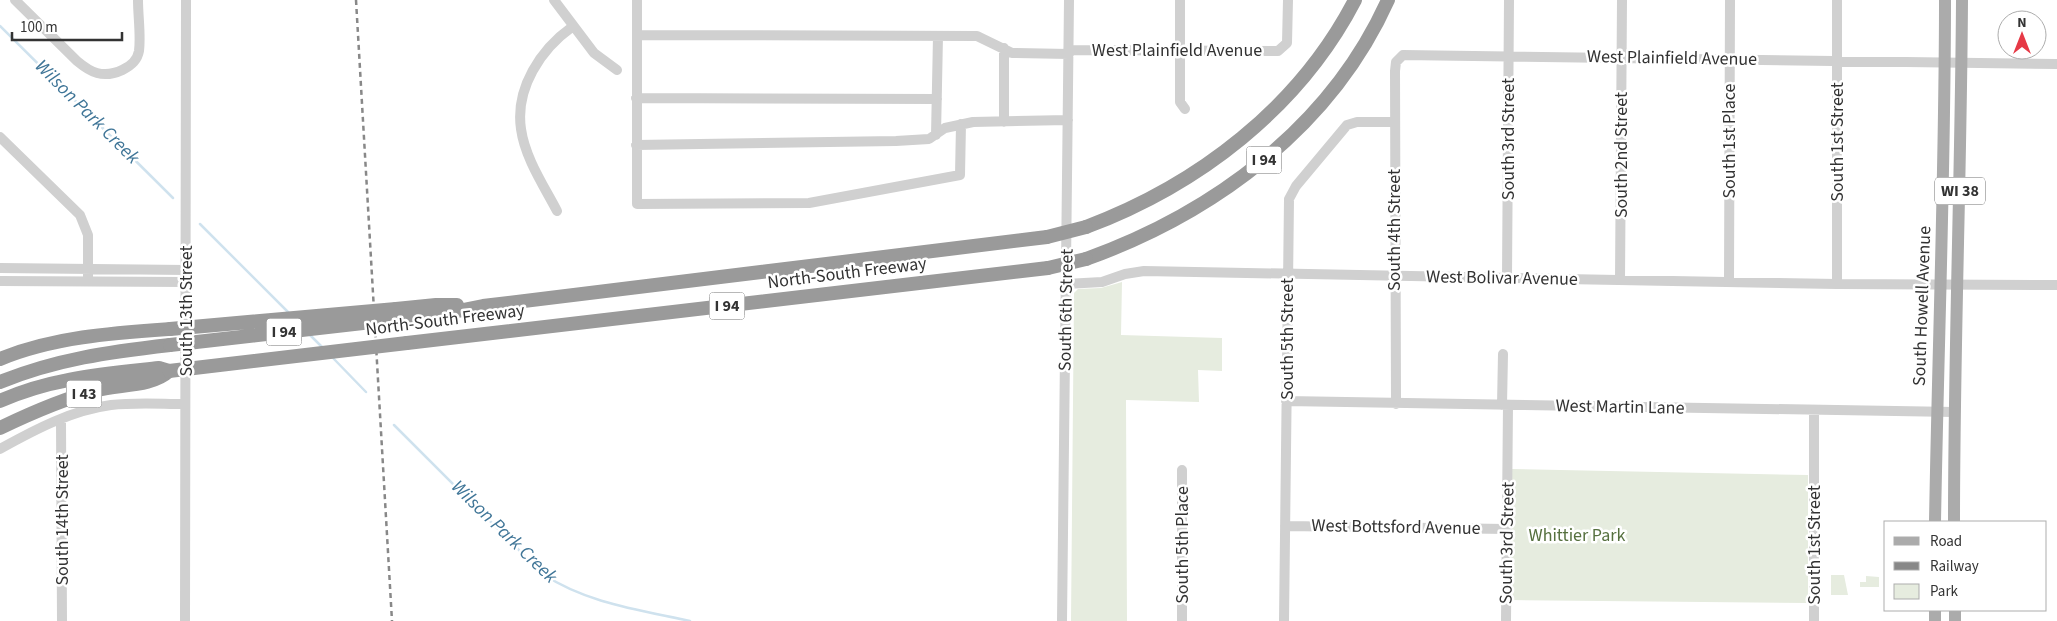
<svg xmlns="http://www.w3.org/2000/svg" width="2057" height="621" viewBox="0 0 2057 621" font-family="'Source Sans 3',sans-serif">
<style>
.green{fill:#e6ecdf}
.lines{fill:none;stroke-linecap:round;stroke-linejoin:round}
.stream{stroke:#cfe2ee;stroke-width:2.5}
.minor{stroke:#d0d0d0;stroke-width:10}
.major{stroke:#ababab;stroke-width:12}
.highway{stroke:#9a9a9a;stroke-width:14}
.rail{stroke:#888;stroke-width:2.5;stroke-dasharray:5 4;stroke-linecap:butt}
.highway-bridge{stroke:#9a9a9a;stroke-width:14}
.labels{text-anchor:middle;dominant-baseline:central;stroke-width:5;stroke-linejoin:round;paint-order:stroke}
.shield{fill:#fff;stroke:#707070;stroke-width:1}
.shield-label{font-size:16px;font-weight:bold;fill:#333}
.street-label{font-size:18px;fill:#333;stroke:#fff}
.park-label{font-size:18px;fill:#56703f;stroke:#fff}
.water-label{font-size:19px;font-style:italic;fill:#3f7597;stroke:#fff}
</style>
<rect width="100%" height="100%" fill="#fff"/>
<path class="green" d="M1122,282L1121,335L1222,338V371L1198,370L1199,402L1126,400L1127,621H1071L1074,293L1078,289L1101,288Z
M1512,469L1808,475V603L1511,600Z
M1831,575H1844L1848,595H1831Z
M1866,576L1879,577V587H1860V582H1866Z"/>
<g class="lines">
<path class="stream" d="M0,26L173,198
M200,224L290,314
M309,334L323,348
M332,357L366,392
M394,425L543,574C586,603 640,610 690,621"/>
<path class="minor" d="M15,0L77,61C83,66 89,71 97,73C112,77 136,68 139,51C141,36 138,16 138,0
M554,0L594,53L617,70
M637,0V204L809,203L960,175L961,124
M1180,0V102L1185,109
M637,35L977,36L1012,53L1069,54
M1069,50L1278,51L1287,43L1288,0
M636,98L937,99
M1004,122V48
M936,135L938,36
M0,137L80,215L88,235V276
M636,145L896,141L929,139L945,128L973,122L1068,120
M557,211C544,186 525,158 521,129C515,88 541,49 572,27
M0,268L186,270
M1507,277L1509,0
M1620,280L1622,0
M0,281L186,282
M1729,282L1730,0
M1066,284L1102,282L1125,274L1144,271L1837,284L2057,285
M1837,284V0
M1286,401L1954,412
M1396,404L1395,71L1396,62L1403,55L2057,64
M1502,405L1503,354
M1814,410V621
M61,420L62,621
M0,449C34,430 72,410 111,405C135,402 161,404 185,404
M1285,526L1507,529
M185,621L186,0
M1062,621L1069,0
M1182,621V470
M1284,621L1289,199L1296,186L1347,125L1357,122H1394
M1506,621L1508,405"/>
<path class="major" d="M1935,522C1938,348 1945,174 1945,0
M1954,522C1954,348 1961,174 1962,0
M1955,610V621
M1935,621V610"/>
<path class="highway" d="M1086,227C1198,185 1299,108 1355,0
M1086,259C1214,213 1331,127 1388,0
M396,309L436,305H457
M398,319L438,315L483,306L1047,237
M407,343L1048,268
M0,359C53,337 113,333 170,329
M0,382C57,359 109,352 170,345
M0,401C50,378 105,374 159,368L169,371
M0,428C31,413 63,399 97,390C119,384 152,387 169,371"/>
<path class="rail" d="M356,0L392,621"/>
<path class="highway-bridge" d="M1047,237L1086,227
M1048,268L1086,259
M170,329L396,309
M170,345L398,319
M169,371L407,343"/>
</g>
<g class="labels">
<g class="shield">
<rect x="1246.5" y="146.5" width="35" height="27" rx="4"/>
<rect x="1935" y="177.5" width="50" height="27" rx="4"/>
<rect x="709.5" y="292.5" width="35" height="27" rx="4"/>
<rect x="266.5" y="318.5" width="35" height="27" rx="4"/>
<rect x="66.5" y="380.5" width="35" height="27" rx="4"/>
</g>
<g class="shield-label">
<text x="1264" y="160">I 94</text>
<text x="1960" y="191">WI 38</text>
<text x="727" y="306">I 94</text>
<text x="284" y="332">I 94</text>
<text x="84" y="394">I 43</text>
</g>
<g class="street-label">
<text x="1177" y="50">West Plainfield Avenue</text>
<text transform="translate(1672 58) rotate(1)">West Plainfield Avenue</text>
<text transform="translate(1508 139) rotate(-90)">South 3rd Street</text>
<text transform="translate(1729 141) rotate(-90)">South 1st Place</text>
<text transform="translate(1837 142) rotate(-90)">South 1st Street</text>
<text transform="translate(1621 155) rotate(-90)">South 2nd Street</text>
<text transform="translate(1394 230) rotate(-90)">South 4th Street</text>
<text transform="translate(847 273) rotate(-7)">North-South Freeway</text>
<text transform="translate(1502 278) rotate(1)">West Bolivar Avenue</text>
<text transform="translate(1922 306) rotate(-88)">South Howell Avenue</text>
<text transform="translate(1066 310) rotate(-89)">South 6th Street</text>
<text transform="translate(186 311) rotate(-90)">South 13th Street</text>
<text transform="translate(445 320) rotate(-7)">North-South Freeway</text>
<text transform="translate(1287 339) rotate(-90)">South 5th Street</text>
<text transform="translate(1620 407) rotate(1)">West Martin Lane</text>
<text transform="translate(62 520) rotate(-90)">South 14th Street</text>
<text transform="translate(1396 527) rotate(1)">West Bottsford Avenue</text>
<text transform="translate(1507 543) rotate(-89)">South 3rd Street</text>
<text transform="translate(1182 545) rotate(-90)">South 5th Place</text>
<text transform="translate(1814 545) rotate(-90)">South 1st Street</text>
</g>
<g class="park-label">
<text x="1577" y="535">Whittier Park</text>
</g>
<g class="water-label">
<text transform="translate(87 112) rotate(45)">Wilson Park Creek</text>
<text transform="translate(504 532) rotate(44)">Wilson Park Creek</text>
</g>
</g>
<rect x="1884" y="521" width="162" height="90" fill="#ffffff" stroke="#adadad"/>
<rect x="1894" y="537" width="25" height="8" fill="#ababab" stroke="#adadad"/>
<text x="1930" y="546" font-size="15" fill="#333333">Road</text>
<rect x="1894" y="562" width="25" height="8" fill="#888888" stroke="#adadad"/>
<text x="1930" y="571" font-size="15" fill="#333333">Railway</text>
<rect x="1894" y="584" width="25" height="15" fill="#e6ecdf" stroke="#adadad"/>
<text x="1930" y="596" font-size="15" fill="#333333">Park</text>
<g transform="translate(2022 35)"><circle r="24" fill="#ffffff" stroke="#adadad"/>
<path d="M0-4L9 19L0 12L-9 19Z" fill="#e63946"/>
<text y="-8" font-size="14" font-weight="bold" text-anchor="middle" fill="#333333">N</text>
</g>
<path d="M12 32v8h110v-8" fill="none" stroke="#333333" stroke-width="2.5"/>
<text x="20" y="32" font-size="15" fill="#333333" stroke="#ffffff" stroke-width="4" paint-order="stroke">100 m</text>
</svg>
